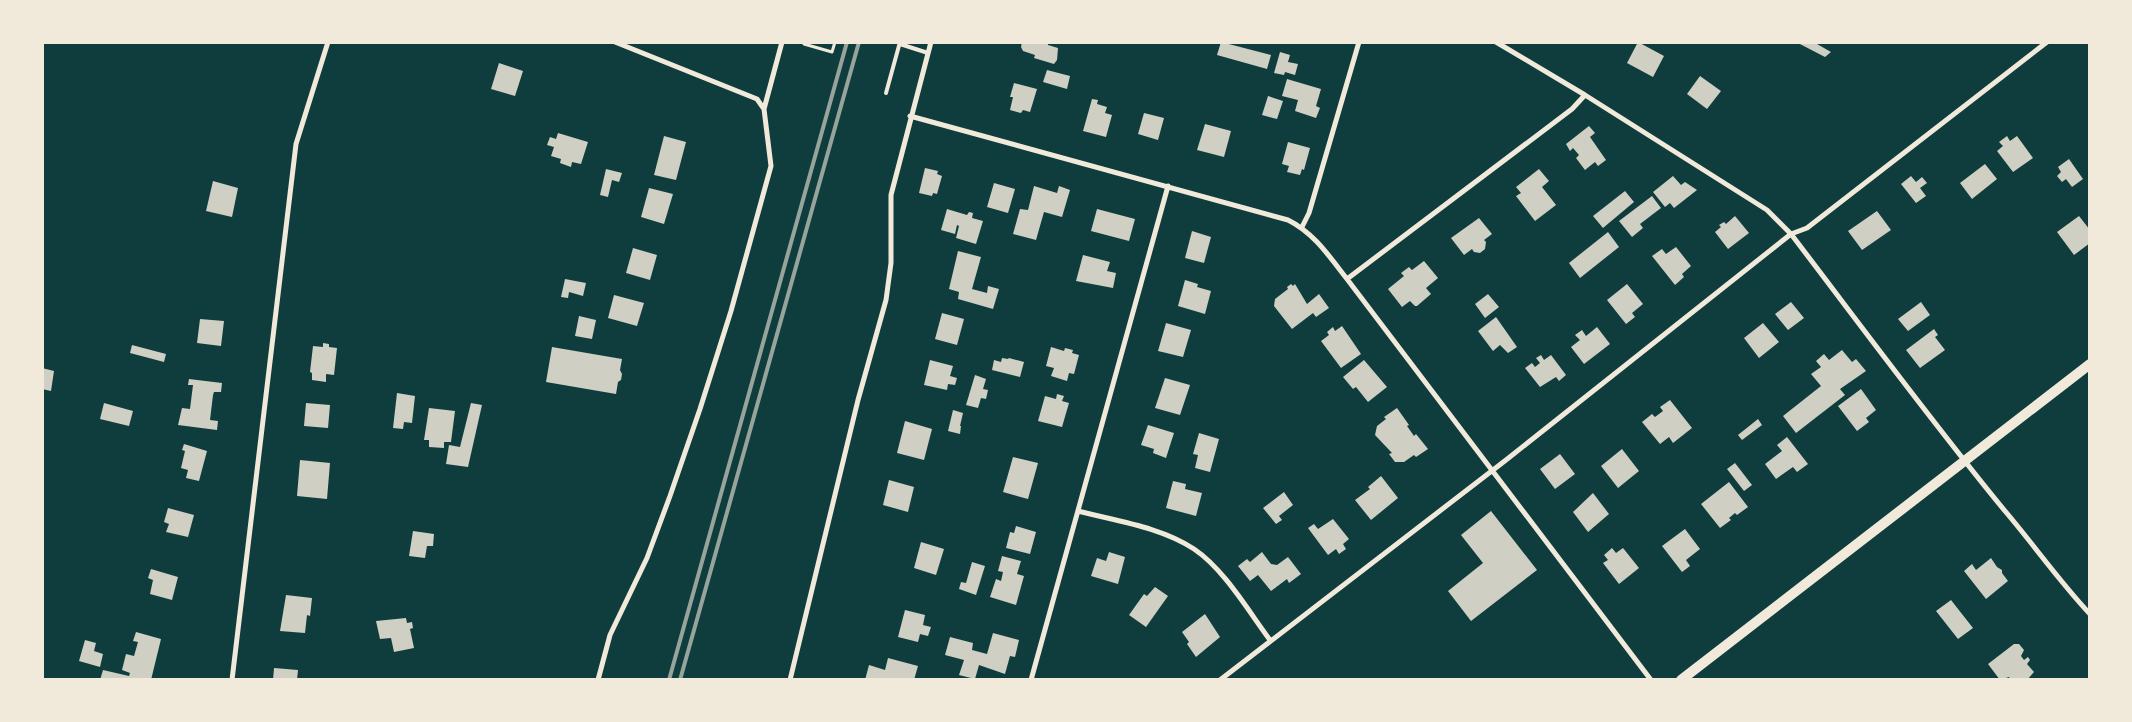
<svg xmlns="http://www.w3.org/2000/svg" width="2132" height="722" viewBox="0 0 2132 722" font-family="'IBM Plex Sans',sans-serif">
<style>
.building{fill:#cfcfc3}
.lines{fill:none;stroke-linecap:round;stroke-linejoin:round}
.path{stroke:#f1e9da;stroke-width:3}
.service{stroke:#f1e9da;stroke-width:4}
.minor{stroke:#f1e9da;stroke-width:5}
.secondary{stroke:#f1e9da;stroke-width:10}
.rail{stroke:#97a49c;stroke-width:4}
</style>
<rect width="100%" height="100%" fill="#0f3d3e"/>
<path class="building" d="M1022,42H1048V45L1058,48L1057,60L1054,64L1034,58L1035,55L1023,51L1021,47Z
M1221,42L1271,55L1267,69L1217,55Z
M1638,42L1664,56L1653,77L1627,63Z
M1796,42H1819L1817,44L1831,52L1825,57Z
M1280,52L1290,55L1288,62L1298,64L1295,75L1285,72L1284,75L1274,73Z
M499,63L523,71L515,96L491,89Z
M1047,70L1070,76L1067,89L1043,82Z
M1700,76L1721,91L1707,109L1687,94Z
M1287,79L1321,89L1316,106L1320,108L1316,118L1295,111L1298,100L1282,96Z
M1014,83L1037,89L1030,112L1023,110L1021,113L1010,110L1013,97H1010Z
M1268,96L1283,101L1277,119L1262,115Z
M1092,99L1098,100L1097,104L1107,107L1105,113L1112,115L1106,137L1083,131Z
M1144,113L1164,118L1158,140L1138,134Z
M1205,124L1231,131L1224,157L1197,150Z
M1589,126L1595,133L1590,137L1606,160L1598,166L1595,162L1585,170L1576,158L1579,155L1573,148L1570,151L1566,144Z
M558,133L588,142L581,164L572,162L571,167L560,163L561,159L551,156L554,147L547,145L550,137L556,139Z
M664,136L686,142L676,180L654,175Z
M2007,136L2010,141L2017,136L2033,158L2013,172L1997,151L2003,146L1999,142Z
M1288,142L1310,148L1304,170L1302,169L1300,175L1287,172L1289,166L1282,164Z
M2069,159L2083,179L2072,187L2066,179L2062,182L2057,176L2061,172L2058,167Z
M1985,164L1997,179L1972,199L1960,183Z
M925,168L938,171L937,174L942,176L937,194L933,193L932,196L919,193Z
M606,169L622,173L619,182L612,180L608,197L600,195Z
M1539,169L1549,181L1542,187L1556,205L1535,221L1516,196L1521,193L1516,187Z
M1673,176L1681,185L1685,182L1697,190L1674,208L1670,203L1665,207L1653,192Z
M1911,176L1916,182L1922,177L1927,183L1920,188L1926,196L1916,203L1901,184Z
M213,181L238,188L232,217L206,211Z
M994,183L1015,189L1008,213L987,207Z
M1034,186L1057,193L1059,186L1070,190L1062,217L1044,212L1036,240L1013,234L1020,209L1028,210Z
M649,188L673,194L664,224L641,217Z
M1625,191L1634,202L1603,228L1593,216Z
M1652,196L1661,208L1640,224L1643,228L1632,237L1619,221Z
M947,209L967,215L969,212L973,213L972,218L983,221L976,244L956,238L959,226L957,225L955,234L941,230Z
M1097,209L1135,219L1129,241L1091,231Z
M1877,211L1891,230L1862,250L1848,231Z
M1735,216L1749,233L1728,249L1715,232L1721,227L1719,225L1724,222L1726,224Z
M2079,216L2090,230V243L2074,255L2057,232Z
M1479,218L1492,234L1484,240L1486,242L1485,249L1480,253L1474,252L1472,249L1464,255L1451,238Z
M1192,231L1211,237L1204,263L1185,258Z
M1608,232L1619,247L1580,278L1569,263Z
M1676,247L1691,266L1682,274L1684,277L1675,285L1652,256L1662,249L1666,254Z
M633,248L657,255L650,280L626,273Z
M958,251L981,257L972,289L987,293L988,286L999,289L993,309L958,299L959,292L949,289Z
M1083,255L1110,262L1107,271L1116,273L1113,288L1076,281Z
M1424,261L1438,278L1426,288L1431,294L1417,306H1415L1410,301L1402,307L1388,289L1404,276L1401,273L1409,267L1412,270Z
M565,279L586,283L583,296L569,292L568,298L561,297Z
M1185,280L1198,284L1197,287L1211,291L1205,314L1178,306Z
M1291,284L1293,286L1295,284L1307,304L1319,294L1329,308L1316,317L1313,313L1292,329L1274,306L1275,299L1288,289L1287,287Z
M1627,284L1643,304L1632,313L1635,317L1626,324L1607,300Z
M1488,294L1499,307L1485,318L1475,304Z
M614,295L644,303L637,326L608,318Z
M1791,302L1804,318L1788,330L1775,314Z
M1921,302L1930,315L1908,331L1898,319Z
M942,313L964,319L957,345L935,339Z
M579,316L596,320L592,339L575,336Z
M1496,317L1517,347L1508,353L1500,345L1493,351L1478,331Z
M200,319L224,321L221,346L197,343Z
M1166,323L1191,330L1183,357L1158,351Z
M1763,323L1779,342L1759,358L1744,338Z
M1342,326L1361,354L1341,368L1321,341L1329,335L1327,332L1333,327L1335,331Z
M1597,327L1610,344L1584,364L1571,347L1580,340L1575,335L1582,330L1586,336Z
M1934,329L1938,335L1935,337L1945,350L1920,368L1906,350Z
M323,343L329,344V347L337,348L334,375L326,374V382L312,380V373L310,372L313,346L323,347Z
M132,345L166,354L164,362L130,353Z
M552,347L622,359L620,370L622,374L621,380L618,382L616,394L546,382Z
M1051,347L1064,351L1065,348L1073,350L1072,353L1079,355L1074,374L1069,373L1067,381L1051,376L1054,368L1046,366Z
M1842,350L1852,362L1856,359L1866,371L1840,389L1845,395L1796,433L1783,416L1821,386L1811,374L1821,367L1816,361L1824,354L1829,360Z
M1541,355L1544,360L1551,355L1566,375L1559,381L1556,377L1540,387L1525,368L1532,363L1535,367L1540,363L1536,358Z
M1002,358L1008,359L1009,358L1024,362L1020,377L992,370L994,360L1001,362Z
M930,360L953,366L950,376L957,378L955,385L948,384L947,390L924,385Z
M1364,360L1387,387L1368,402L1356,387L1353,389L1343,377Z
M42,368L54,371L51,391L42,389Z
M975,375L986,379L983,389L988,390L986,399L981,398L978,408L966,405Z
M1165,378L1190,385L1180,415L1155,408Z
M189,379L222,383L221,392H214L213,395L210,420L218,421L217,430L178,425L182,408L190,409L193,385H188Z
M1861,389L1876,410L1866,418L1869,422L1857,431L1838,406Z
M397,393L415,396L412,423L404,422L403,429L393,428Z
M1057,394L1064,396L1062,401L1069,403L1062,427L1038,421L1045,396L1056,399Z
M1670,400L1692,428L1673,443L1669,437L1660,444L1642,422L1652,414L1655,417L1663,411L1660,407Z
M104,403L133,411L129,426L100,419Z
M306,403L330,405L328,428L304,426Z
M471,403L482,405L468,467L446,464L449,445L460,447Z
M429,408L455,411L451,442H444V448L429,447V440H424Z
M1397,408L1409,425L1407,426L1414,436L1416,434L1428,449L1416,457L1414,455L1404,462H1395L1389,454L1392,453L1375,435L1377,426L1386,419L1384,417Z
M953,410L963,413L960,426H961L960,434L948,431Z
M1758,419L1762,425L1742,440L1738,435Z
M905,421L932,429L924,460L897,453Z
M1148,425L1174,433L1166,458L1153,453L1154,449L1141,445Z
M1199,433L1219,439L1210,472L1195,468L1198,455L1193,454Z
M1787,437L1808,464L1797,472L1793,467L1776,479L1765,464L1782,451L1777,445Z
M184,444L207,451L199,481L186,478L188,470L181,468L185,451L182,450Z
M1622,449L1639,471L1618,488L1601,466Z
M1560,454L1575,474L1555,489L1540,469Z
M1013,457L1038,463L1028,499L1003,492Z
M300,460L330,463L327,499L297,496Z
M1735,463L1752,485L1744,491L1727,469Z
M1381,476L1398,498L1371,520L1355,500L1370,489L1368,487Z
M889,480L914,487L908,512L883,505Z
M1173,481L1186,484L1185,489L1202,493L1196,516L1166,508Z
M1729,482L1748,507L1737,515L1735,513L1729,518L1731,520L1720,528L1701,504Z
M1284,492L1293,505L1279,516L1282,520L1276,524L1263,508Z
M1593,493L1609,514L1588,532L1573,512Z
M168,508L194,515L188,537L166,532L169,524L164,522Z
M1491,511L1537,570L1471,621L1448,591L1483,563L1461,535Z
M1333,519L1349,539L1343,544L1346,549L1339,554L1336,549L1328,555L1308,528L1314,524L1318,529Z
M1016,526L1036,532L1030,554L1006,548L1010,532L1014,533Z
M1685,529L1700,549L1686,560L1690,566L1682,572L1662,546Z
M413,531L434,534L433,546H427L425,558L409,556Z
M921,542L944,549L936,575L914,568Z
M1612,548L1616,553L1623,548L1639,568L1619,584L1603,563L1608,560L1604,555Z
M1109,552L1125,557L1118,584L1091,576L1097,558L1106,561Z
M1262,552L1271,564L1277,565L1288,557L1301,574L1289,583L1287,579L1271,591L1258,575L1250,581L1238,566L1247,559L1250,562Z
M1002,556L1021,561L1017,574L1024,576L1016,605L990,597L996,579L1001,581L1003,572L998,571Z
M1991,558L1997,567L2002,570V573L2008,581L1986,599L1964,571L1972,564L1976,570Z
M972,562L985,566L976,595L959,589L961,582L966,583Z
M151,569L178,577L172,600L150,594L153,580L148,578Z
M1155,587L1168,596L1146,627L1129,615L1144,594L1147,596Z
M286,595L312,598L310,616L307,615L305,633L280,631Z
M1951,600L1973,628L1958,639L1936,611Z
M905,610L925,615L923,625L931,627L928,636L920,634L918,642L898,637Z
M1205,614L1220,637L1196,657L1187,644L1189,642L1182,632Z
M406,618L407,623L412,622L413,628L410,629L414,648L394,652L391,638L380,639L376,621Z
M136,632L161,639L151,680H100L103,670L129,676L130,673L122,670L126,654L134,656L138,642L133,641Z
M993,633L1019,640L1015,657L1010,656L1005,674L979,665L975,679L959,675L964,660L945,655L950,637L973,643L972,650L987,654Z
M85,640L96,643L94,651L103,654L100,667L79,661Z
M2014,644H2019L2024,650L2021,656L2024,660L2028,657L2030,660L2027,664L2034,672L2027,680H2011L2009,677L2000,680L1988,664Z
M888,658L918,666L914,680H865L869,665L885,670Z
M274,668L298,670L297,680H273Z"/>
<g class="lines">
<path class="path" d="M804,44L832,52L835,42"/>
<path class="service" d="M900,44L928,53
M886,93L900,42"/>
<path class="minor" d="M615,42L757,99L764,109
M1496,42L1585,95L1767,210L1791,234C1862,327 1931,421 2005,511C2034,545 2059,581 2090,614
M910,116L1288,220C1314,233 1329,256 1347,279L1651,680
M1302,227L1309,213L1359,42
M1347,279L1572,109L1585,95
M1078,511C1116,521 1161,527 1194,549C1224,569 1249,612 1270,640
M232,680L296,144L328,42
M598,680L610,635L647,558L670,496L700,409L731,311L771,166L764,109L782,42
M790,680L858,400L886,300L891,263V195L931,42
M1031,680L1168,186
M1220,680L1506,460L1791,234L1807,228L2047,42"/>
<path class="secondary" d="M1681,680L2090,364"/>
<path class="rail" d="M669,680L847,42
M680,680L859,42"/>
</g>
<rect width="2132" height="722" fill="none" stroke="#f1e9da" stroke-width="88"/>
</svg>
